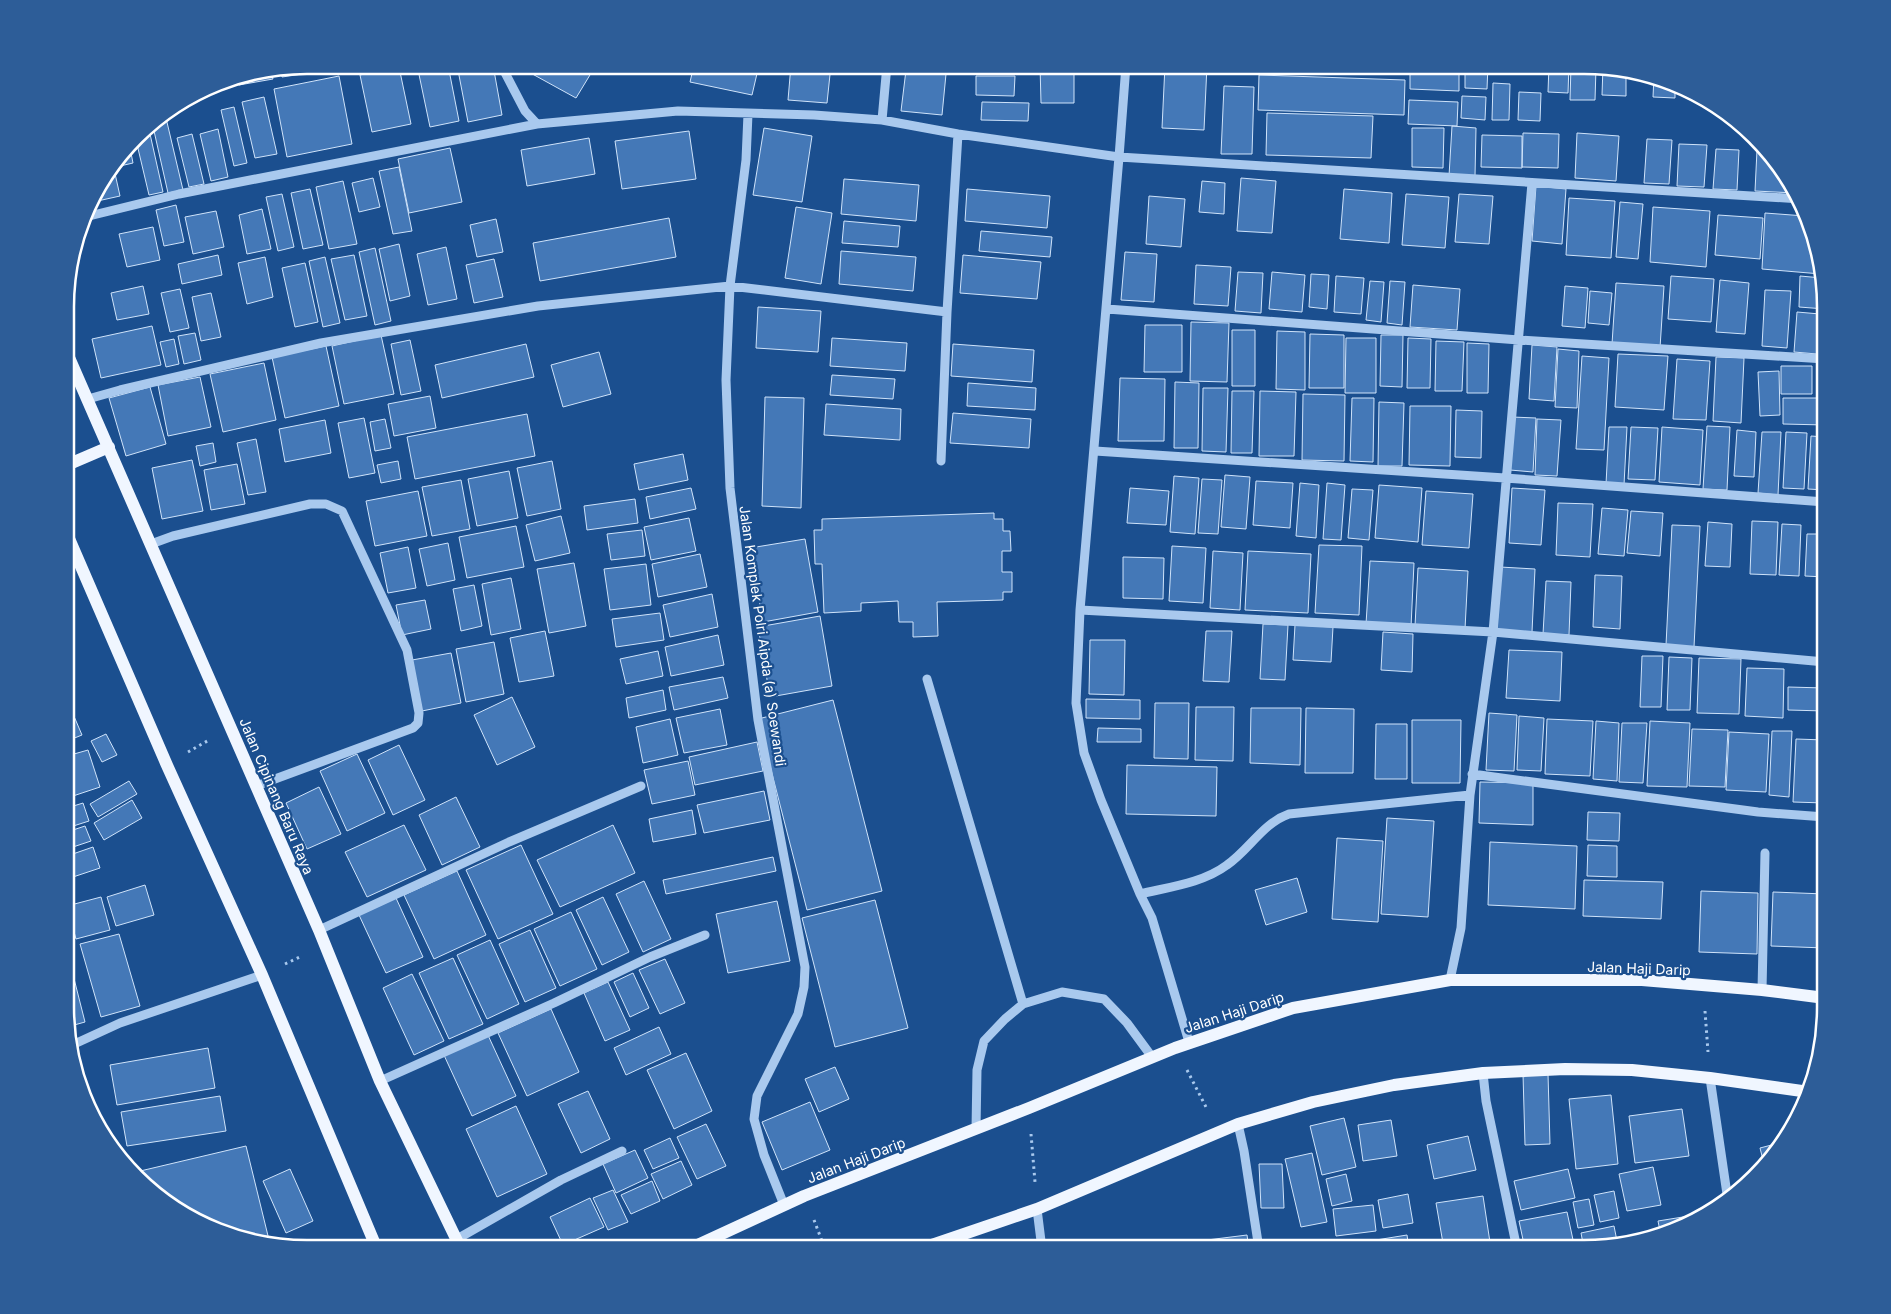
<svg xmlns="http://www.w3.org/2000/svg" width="1891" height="1314" viewBox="0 0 1891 1314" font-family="Inter,sans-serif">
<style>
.building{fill:#4478b7;stroke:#cfe3fa}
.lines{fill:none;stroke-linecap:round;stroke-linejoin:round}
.path{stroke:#a9c9ee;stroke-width:3;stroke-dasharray:2.5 4;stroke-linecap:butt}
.minor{stroke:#a9c9ee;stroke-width:9}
.major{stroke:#f0f6ff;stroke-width:12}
.labels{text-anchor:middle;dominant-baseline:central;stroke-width:4.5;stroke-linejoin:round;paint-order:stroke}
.street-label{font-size:14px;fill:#fff;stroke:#1b4f8f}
.rim{fill:none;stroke:#fff;stroke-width:2.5}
</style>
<rect width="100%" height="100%" fill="#1b4f8f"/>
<path class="building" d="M308,65L309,73L282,77L281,70Z
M318,65H337L318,68Z
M417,65H448L459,121L430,127Z
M457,65H493L502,115L468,122Z
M516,65H596L576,98Z
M694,65H759L752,95L690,82Z
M791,65H831L827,103L788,100Z
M902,65H934V69Z
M999,65H1036V72L999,71Z
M1040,65H1074V103H1041Z
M1165,65H1207L1204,130L1162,128Z
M1222,65H1271V73L1222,71Z
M1315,65H1336V71H1315Z
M1344,65H1380V69L1344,68Z
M1383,65H1404V73L1383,72Z
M1410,65H1459V91L1410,89Z
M1465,65H1488L1487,89L1465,88Z
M1488,65H1534V70L1488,69Z
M1549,65H1569L1568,93L1548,92Z
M1571,66L1596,68L1595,100H1570Z
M1603,66L1626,71V96L1602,95Z
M399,67L411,124L372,132L360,75Z
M906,70L946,74L942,115L901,111Z
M271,72L273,79L239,85L238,79Z
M1259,75L1405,80L1404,115L1258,110Z
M339,76L352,144L287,157L274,89Z
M976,76H1015L1014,96L976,95Z
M1654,76L1662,78L1675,85V98L1653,97Z
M1493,83L1510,84L1509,120H1492Z
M1224,86L1254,87L1252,154H1221Z
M1519,92L1541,93L1540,121L1518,120Z
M1462,96L1486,97L1485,120L1461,118Z
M264,97L277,154L255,158L242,102Z
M1409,100L1458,102L1457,126L1408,124Z
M982,102L1029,103L1028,121L981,120Z
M234,107L247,163L234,166L221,110Z
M1267,113L1373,116L1371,158L1266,155Z
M166,118L183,190L168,193L152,122Z
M148,125L163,192L149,195L136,140Z
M1452,126L1476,128L1475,176H1449Z
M764,128L812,136L802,202L753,195Z
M1412,128H1444L1443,168L1412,167Z
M218,129L228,177L211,181L200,134Z
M689,131L696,179L622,189L615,141Z
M1523,133L1559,134L1558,168L1522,167Z
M1577,133L1619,136L1616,181L1575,178Z
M192,134L204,184L189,187L177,138Z
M1482,135L1522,136V168L1481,167Z
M589,138L595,174L527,186L521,150Z
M1647,139L1672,140L1669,184L1644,183Z
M1679,144L1707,145L1704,187L1677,186Z
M130,148L133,163L120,166L119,162Z
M450,148L462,202L409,213L398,159Z
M1716,149L1739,150L1737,190L1713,189Z
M1757,150L1761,151L1795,193L1755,191Z
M399,167L412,231L393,234L379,171Z
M114,169L120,196L93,202L92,197Z
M373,178L380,207L359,212L352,183Z
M1241,178L1276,181L1272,233L1237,231Z
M844,179L919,185L916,221L841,214Z
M343,181L357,244L329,249L316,187Z
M1202,181L1225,183L1224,214L1199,212Z
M1536,186L1566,189L1562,244L1532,241Z
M310,189L323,245L303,249L291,193Z
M967,189L1050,196L1047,228L965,221Z
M1344,189L1392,193L1389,243L1340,239Z
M282,194L294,247L278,251L266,197Z
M1406,194L1449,197L1445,248L1402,245Z
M1459,194L1493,196L1489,244L1455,242Z
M1149,196L1185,199L1181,247L1146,244Z
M1569,198L1615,201L1611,258L1566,255Z
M1620,202L1643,204L1638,259L1616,257Z
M176,205L184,242L164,246L156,210Z
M796,207L832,213L821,284L785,278Z
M1653,207L1710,211L1706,267L1650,262Z
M262,209L271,249L247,254L239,215Z
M216,211L224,247L193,254L185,217Z
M1765,213L1805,216L1821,274L1762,269Z
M1718,215L1763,218L1760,259L1715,255Z
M669,218L676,257L540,281L533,243Z
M496,219L503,252L477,257L470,225Z
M844,221L900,226L898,247L842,243Z
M153,227L160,260L127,267L119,234Z
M981,231L1052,237L1050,257L979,251Z
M399,244L410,296L390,301L379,249Z
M446,247L457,299L428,305L417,254Z
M375,248L391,321L375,325L359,252Z
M841,251L916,257L913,291L839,284Z
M1125,252L1157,254L1154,302L1121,300Z
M218,255L222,275L182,284L178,264Z
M354,255L367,316L345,320L331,259Z
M963,255L1041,262L1037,299L960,293Z
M265,257L273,297L247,304L238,263Z
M325,257L340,323L323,327L309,261Z
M494,259L503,297L474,303L466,265Z
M305,263L318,322L295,327L282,268Z
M1196,265L1231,267L1228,306L1194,304Z
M1238,272L1263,273L1261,313L1235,311Z
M1272,272L1305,275L1302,312L1269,309Z
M1311,274L1329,275L1327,309L1309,307Z
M1336,276L1364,278L1361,314L1334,312Z
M1671,276L1714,279L1711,322L1668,319Z
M1800,276L1822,278L1825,292V309L1799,307Z
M1720,280L1749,283L1745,334L1716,332Z
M1370,281L1384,282L1381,322L1366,320Z
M1390,281L1405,282L1402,325L1387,323Z
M1616,283L1664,286L1660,348L1612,344Z
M1413,285L1460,289L1457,330L1410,327Z
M143,286L149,314L117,320L111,293Z
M1565,286L1588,288L1585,328L1562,326Z
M180,289L189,328L170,332L161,293Z
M1765,290L1791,291L1787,348L1762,346Z
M1590,291L1612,293L1609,325L1588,323Z
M211,293L221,337L201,341L192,297Z
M758,307L821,311L818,352L756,348Z
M1797,312L1820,314L1817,354L1794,352Z
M1191,322L1229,323L1227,382L1190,381Z
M1145,325H1182V372H1144Z
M152,326L161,365L101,378L92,339Z
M1232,330H1255V386H1232Z
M1277,331L1305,332V390L1276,389Z
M195,333L201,360L184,364L178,336Z
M1310,334L1344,335V388H1309Z
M381,335L394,394L344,404L332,346Z
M1381,335H1403L1402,387L1380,386Z
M832,338L907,343L905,371L830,366Z
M1346,338H1376V393H1345Z
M1408,338L1431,339L1430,388H1407Z
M174,339L179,364L166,367L160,342Z
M410,340L421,391L401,395L391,344Z
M1436,341L1464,342L1462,391H1435Z
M1467,343L1489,344L1488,393H1467Z
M526,344L534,377L442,398L435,365Z
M953,344L1034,350L1032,382L951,376Z
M1532,345L1557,347L1554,401L1529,399Z
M326,346L339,406L285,418L272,357Z
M1558,349L1579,351L1577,408L1555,407Z
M599,352L611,394L563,407L551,365Z
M1618,354L1668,356L1664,410L1615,407Z
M1582,356L1609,358L1604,450L1576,449Z
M1716,357L1744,358L1741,423L1713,421Z
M1677,359L1710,361L1706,420L1673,419Z
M264,363L276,420L223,432L210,374Z
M1781,366H1812V394H1781Z
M1779,371L1780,415L1760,416L1758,372Z
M832,375L895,379L893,399L830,395Z
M200,377L211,427L168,436L158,385Z
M1120,378L1165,379L1164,441H1118Z
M1175,382L1199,383L1198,448H1174Z
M968,383L1036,388L1035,410L967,406Z
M150,387L166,444L126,456L109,398Z
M1203,388H1228L1226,452L1202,451Z
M1232,391H1254L1252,453H1231Z
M1260,391L1296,392L1294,456H1259Z
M1303,394L1345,395L1344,461L1302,460Z
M430,396L436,428L394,436L388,404Z
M765,397L804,398L801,508L762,506Z
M1352,398H1374L1373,462L1350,461Z
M1783,398H1825V425L1783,424Z
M1379,402L1404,403L1402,466H1378Z
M826,404L901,409L900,440L824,435Z
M1410,406H1451L1450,466L1409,465Z
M1456,410L1482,411L1481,458L1455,457Z
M953,413L1031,419L1029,448L950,443Z
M527,414L535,456L415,479L407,437Z
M1512,417L1536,418L1533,472L1510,470Z
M364,418L375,473L349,478L338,423Z
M385,419L391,448L375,451L370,422Z
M1537,419L1561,420L1557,476L1535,475Z
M325,420L331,453L285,462L279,429Z
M1707,426L1730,427L1727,490L1703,489Z
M1609,427H1627L1624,485L1606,484Z
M1631,427L1658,428L1655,480L1628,479Z
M1662,427L1703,430L1700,485L1659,482Z
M1737,430L1756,432L1754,477L1734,476Z
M1762,432H1781L1778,495L1758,493Z
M1786,432L1807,433L1804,489L1783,488Z
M1811,436L1825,437V490L1808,489Z
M256,439L266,492L248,495L237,443Z
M213,443L216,462L200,466L196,446Z
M683,454L688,480L639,490L634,464Z
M192,460L203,511L162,519L152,468Z
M398,461L401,479L381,483L377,465Z
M552,461L561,509L527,516L517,468Z
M237,464L245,504L211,510L204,470Z
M509,471L518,518L477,526L468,479Z
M1225,475L1250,477L1246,529L1221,527Z
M1174,476L1199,478L1195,534L1170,532Z
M1202,479L1222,480L1218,534L1198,533Z
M461,480L470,529L432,536L422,487Z
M1256,481L1293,483L1290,528L1253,525Z
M1300,483L1319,485L1316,538L1296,536Z
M1327,483L1345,485L1341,540L1323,539Z
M1379,485L1422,488L1418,542L1375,538Z
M691,488L696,509L650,519L646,497Z
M1130,488L1169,491L1166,525L1127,523Z
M1512,488L1545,490L1541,545L1509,543Z
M1352,489L1373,490L1369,540L1348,538Z
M418,491L427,536L375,546L366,501Z
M1426,491L1473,494L1469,548L1422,545Z
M635,499L638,523L587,530L584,506Z
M1558,503L1593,504L1590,557L1556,555Z
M1602,508L1628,510L1624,556L1598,554Z
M1631,511L1663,513L1660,556L1627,553Z
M994,513V519H1003V531H1010L1011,551H1002V572H1012V592H1003V600L937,602L938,636L913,637V622H899L898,601L861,603V611L824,613L822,564H815L814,530H822V519Z
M561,516L570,553L535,561L526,525Z
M689,518L696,551L651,560L644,527Z
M1752,521L1778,522L1776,575L1750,574Z
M1708,522L1732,524L1730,567L1705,566Z
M1782,524L1801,525L1799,576L1779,575Z
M1672,525L1700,526L1694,647L1666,645Z
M516,526L524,567L467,578L459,537Z
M642,530L645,556L611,560L607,534Z
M1807,534H1825V577L1805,576Z
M805,539L818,612L763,622L750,548Z
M448,543L455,580L427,586L419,549Z
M1319,545L1362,546L1359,615L1315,613Z
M1172,546L1206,548L1203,603L1169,601Z
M408,547L416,588L388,593L380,553Z
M1213,551L1243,553L1240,610L1210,608Z
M1248,551L1311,554L1308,613L1245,610Z
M700,554L707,587L658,597L652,564Z
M1123,557L1164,558L1163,599L1123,598Z
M1370,561L1414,563L1411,627L1366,624Z
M574,563L586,626L549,633L537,569Z
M646,564L651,605L610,610L604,569Z
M1500,567L1535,569L1532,632L1497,631Z
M1418,568L1468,571L1465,629L1415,626Z
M1595,575L1622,576L1620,629L1593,627Z
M511,578L521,629L491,635L482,584Z
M1546,581L1571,582L1569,635L1543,634Z
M474,585L482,626L461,631L453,589Z
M712,594L718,627L670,637L663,605Z
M425,600L431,629L402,635L396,605Z
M660,613L664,640L616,647L612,619Z
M820,616L832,686L770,697L758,627Z
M1263,624L1288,625L1285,680L1260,679Z
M1295,625L1333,627L1331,662L1293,660Z
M545,631L554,676L519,682L510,638Z
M1206,631H1232L1229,682L1203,681Z
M1383,632L1413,634L1412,672L1381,670Z
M718,635L724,665L671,676L665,647Z
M1090,640H1125L1124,695L1089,694Z
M494,642L504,694L466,702L456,649Z
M1509,650L1562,652L1560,701L1506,698Z
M658,651L663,676L626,684L620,659Z
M451,653L461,703L422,711L412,660Z
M1642,656H1663L1661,707H1640Z
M1669,657L1692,658L1690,710H1667Z
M1699,658L1741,659L1739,714L1697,713Z
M1747,668L1784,669L1783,718L1745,716Z
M723,677L728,698L674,710L669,687Z
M1788,687L1825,688V711L1788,710Z
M663,690L666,710L629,718L626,698Z
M512,697L535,747L497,765L474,715Z
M1086,699L1140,700V719L1086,718Z
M67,700L82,735L67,741Z
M833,700L882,891L807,910L758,719Z
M1155,703H1189L1188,759L1154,758Z
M1196,707H1234L1233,761L1195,760Z
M1251,708H1301L1300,765L1250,763Z
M1306,708L1354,709L1353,773H1305Z
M720,709L727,745L684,753L676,718Z
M1489,713L1517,715L1514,771L1486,770Z
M1519,716L1544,718L1541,771L1517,770Z
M670,719L678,755L643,763L636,727Z
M1547,719L1593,721L1590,776L1545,774Z
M1412,720H1461L1460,783H1412Z
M1596,721L1619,723L1617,781L1593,779Z
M1650,721L1690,723L1687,787L1647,786Z
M1622,723H1647L1643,783L1619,782Z
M1376,724H1407V779H1375Z
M1098,728L1141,729V742H1097Z
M1692,729L1728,730L1725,787L1689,786Z
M1772,731H1792L1789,797L1769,795Z
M1729,732L1769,734L1766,792L1726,790Z
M106,734L117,755L102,762L91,741Z
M1796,739L1825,740V803L1793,802Z
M757,742L763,771L695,785L689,757Z
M399,745L425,800L393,815L368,760Z
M88,750L100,787L67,798V756Z
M357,754L385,813L347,831L320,771Z
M688,761L695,795L652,804L644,770Z
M1127,765L1217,767L1216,816L1126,814Z
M129,781L137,794L98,817L90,804Z
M1480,782L1533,783V825L1479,823Z
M319,787L341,834L307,849L286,803Z
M764,791L770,820L704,833L697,805Z
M456,797L480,847L442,865L419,815Z
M132,800L142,818L104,840L94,823Z
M83,803L89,821L67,828V808Z
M692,810L696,834L653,842L649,819Z
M1588,812L1620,813L1619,841L1587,840Z
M1387,818L1434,821L1428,917L1381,914Z
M404,825L426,870L367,897L345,852Z
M613,825L635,873L560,907L537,860Z
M85,826L91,841L67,849V832Z
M1337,838L1383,841L1378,922L1332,919Z
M1490,842L1577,846L1575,909L1488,905Z
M521,845L553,914L498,939L466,870Z
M1588,845L1617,846V877L1587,876Z
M93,847L100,868L70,878L67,869V856Z
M773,857L776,871L666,894L663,880Z
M457,871L486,935L434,959L404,895Z
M1297,878L1307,912L1266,925L1255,890Z
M1584,880L1663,882L1661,919L1583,916Z
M644,881L671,939L643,952L616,894Z
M145,885L154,915L116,926L107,897Z
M1701,891L1758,893L1757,954L1699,952Z
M1773,892L1825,894V948L1771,946Z
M101,897L110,930L76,939L67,906Z
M603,897L629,952L602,965L576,910Z
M396,898L423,957L386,973L359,915Z
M875,900L908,1028L835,1047L802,918Z
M777,901L790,961L728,973L716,914Z
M571,912L597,969L560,986L534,929Z
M530,930L556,988L525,1002L499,944Z
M119,934L140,1006L101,1017L80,944Z
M490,940L519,1004L487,1019L457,955Z
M67,951L85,1022L67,1027Z
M453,958L483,1024L449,1039L419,973Z
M665,959L685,1003L660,1014L639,970Z
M633,973L649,1008L630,1017L614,982Z
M412,974L444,1041L414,1055L383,988Z
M608,982L630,1030L605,1041L584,993Z
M551,1009L579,1072L527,1096L498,1033Z
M659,1027L671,1054L626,1075L614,1048Z
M487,1033L516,1096L472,1116L443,1053Z
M208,1048L215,1088L117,1105L110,1065Z
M686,1053L712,1111L674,1129L647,1070Z
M835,1067L849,1099L819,1112L805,1079Z
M1523,1074H1548L1550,1144L1525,1145Z
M588,1091L610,1139L581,1153L558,1104Z
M1611,1095L1618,1164L1576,1169L1569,1099Z
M220,1096L226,1131L127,1146L121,1112Z
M810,1102L830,1150L782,1170L762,1122Z
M516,1106L547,1174L497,1197L466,1129Z
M1682,1109L1689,1156L1635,1163L1629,1116Z
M1344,1118L1356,1167L1322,1175L1310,1126Z
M1391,1120L1397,1156L1363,1161L1358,1125Z
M706,1124L726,1166L697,1179L677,1137Z
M1468,1136L1476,1170L1434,1179L1427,1145Z
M670,1138L679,1158L653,1169L644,1150Z
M1783,1142L1776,1154L1764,1164L1760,1148Z
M246,1146L270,1244L229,1236L160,1199L136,1172Z
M635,1150L648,1178L616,1193L603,1164Z
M1312,1153L1327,1222L1301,1227L1285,1159Z
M681,1161L692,1185L663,1199L651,1174Z
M1259,1164H1282L1284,1208H1261Z
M1653,1167L1661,1205L1627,1211L1619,1174Z
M290,1169L313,1221L286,1233L263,1181Z
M1568,1169L1575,1198L1521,1210L1514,1181Z
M1346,1174L1352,1201L1332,1206L1326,1179Z
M652,1181L660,1201L631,1214L621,1195Z
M613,1190L628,1222L608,1230L593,1198Z
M1614,1191L1619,1218L1600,1222L1594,1195Z
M1408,1194L1413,1223L1383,1228L1378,1200Z
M1483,1196L1491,1249H1444L1436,1203Z
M590,1198L604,1227L563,1245L550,1217Z
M1589,1199L1594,1225L1578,1228L1573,1202Z
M1373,1205L1376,1231L1336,1236L1333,1209Z
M1567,1212L1575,1249H1525L1519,1221Z
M1689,1216L1690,1224L1660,1231L1658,1221Z
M1614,1226L1617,1241L1584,1249L1581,1233Z
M1247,1235L1249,1249H1184L1183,1243Z
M1407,1235L1409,1249H1378L1376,1240Z"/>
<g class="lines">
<path class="path" d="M188,752L209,740
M285,964L302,956
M1705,1011L1708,1052
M1187,1070L1207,1109
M1031,1134L1035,1182
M814,1220L825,1249"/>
<path class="minor" d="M501,65L525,111L537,124L678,111L814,115L882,120L958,134L1119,157L1080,610L1076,703L1084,753L1101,800L1140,894L1152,918L1189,1042
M1126,65L1119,157L1801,199
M748,114L746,160L730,286L726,380L730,488L758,720L805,967L804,987L798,1014L757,1096L754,1119L764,1155L784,1205
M882,120L887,65
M85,217L179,194L537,124
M1107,309L1519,340L1825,359
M88,399L120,390L321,343L538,306L730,286L947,312
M1095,451L1505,478L1825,502
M941,461L947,312L958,134
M151,544L173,536L310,504H326L342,511L407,650L419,713L418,723L413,728L256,786
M1080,610L1493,632L1825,662
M927,679L1023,1004
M1472,774L1758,812L1825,817
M1140,894C1169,887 1203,883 1227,865C1249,850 1263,823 1289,814L1470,795
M319,930L509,842L641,786
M1450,980L1461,928L1470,795L1493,632L1532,183
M1762,990L1765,853
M70,1046L120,1023L262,975
M1483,1073L1486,1101L1517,1249
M1710,1078L1727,1194
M380,1081L554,1003L650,957L705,935
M1238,1124L1244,1151L1259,1249
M976,1129L977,1070L984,1041L1005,1019L1023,1004L1062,992L1104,999L1127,1023L1152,1057
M1037,1209L1042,1249
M457,1239L561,1180L622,1151"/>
<path class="major" d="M67,353L319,930L380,1081L461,1249
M67,465L109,447
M67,534L166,763L262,975L377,1249
M689,1249L804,1196L1029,1108L1175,1048L1293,1008L1450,980H1642L1762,990L1825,998
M920,1249L1037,1209L1238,1124L1313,1102L1394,1085L1483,1073L1565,1069L1632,1070L1710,1078L1809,1092"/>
</g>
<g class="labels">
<g class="street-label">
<text transform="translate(763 636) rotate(82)">Jalan Komplek Polri Aipda (a) Soewandi</text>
<text transform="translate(277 796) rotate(67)">Jalan Cipinang Baru Raya</text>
<text transform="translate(1639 968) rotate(2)">Jalan Haji Darip</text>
<text transform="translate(1234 1012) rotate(-18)">Jalan Haji Darip</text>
<text transform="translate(856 1160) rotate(-21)">Jalan Haji Darip</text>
</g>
</g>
<path d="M0 0H1891V1314H0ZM307 74H1584A233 233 0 0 1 1817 307V1007A233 233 0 0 1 1584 1240H307A233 233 0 0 1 74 1007V307A233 233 0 0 1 307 74Z" fill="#2d5d98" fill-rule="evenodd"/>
<path class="rim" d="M307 74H1584A233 233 0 0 1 1817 307V1007A233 233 0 0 1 1584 1240H307A233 233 0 0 1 74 1007V307A233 233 0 0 1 307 74Z"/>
</svg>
